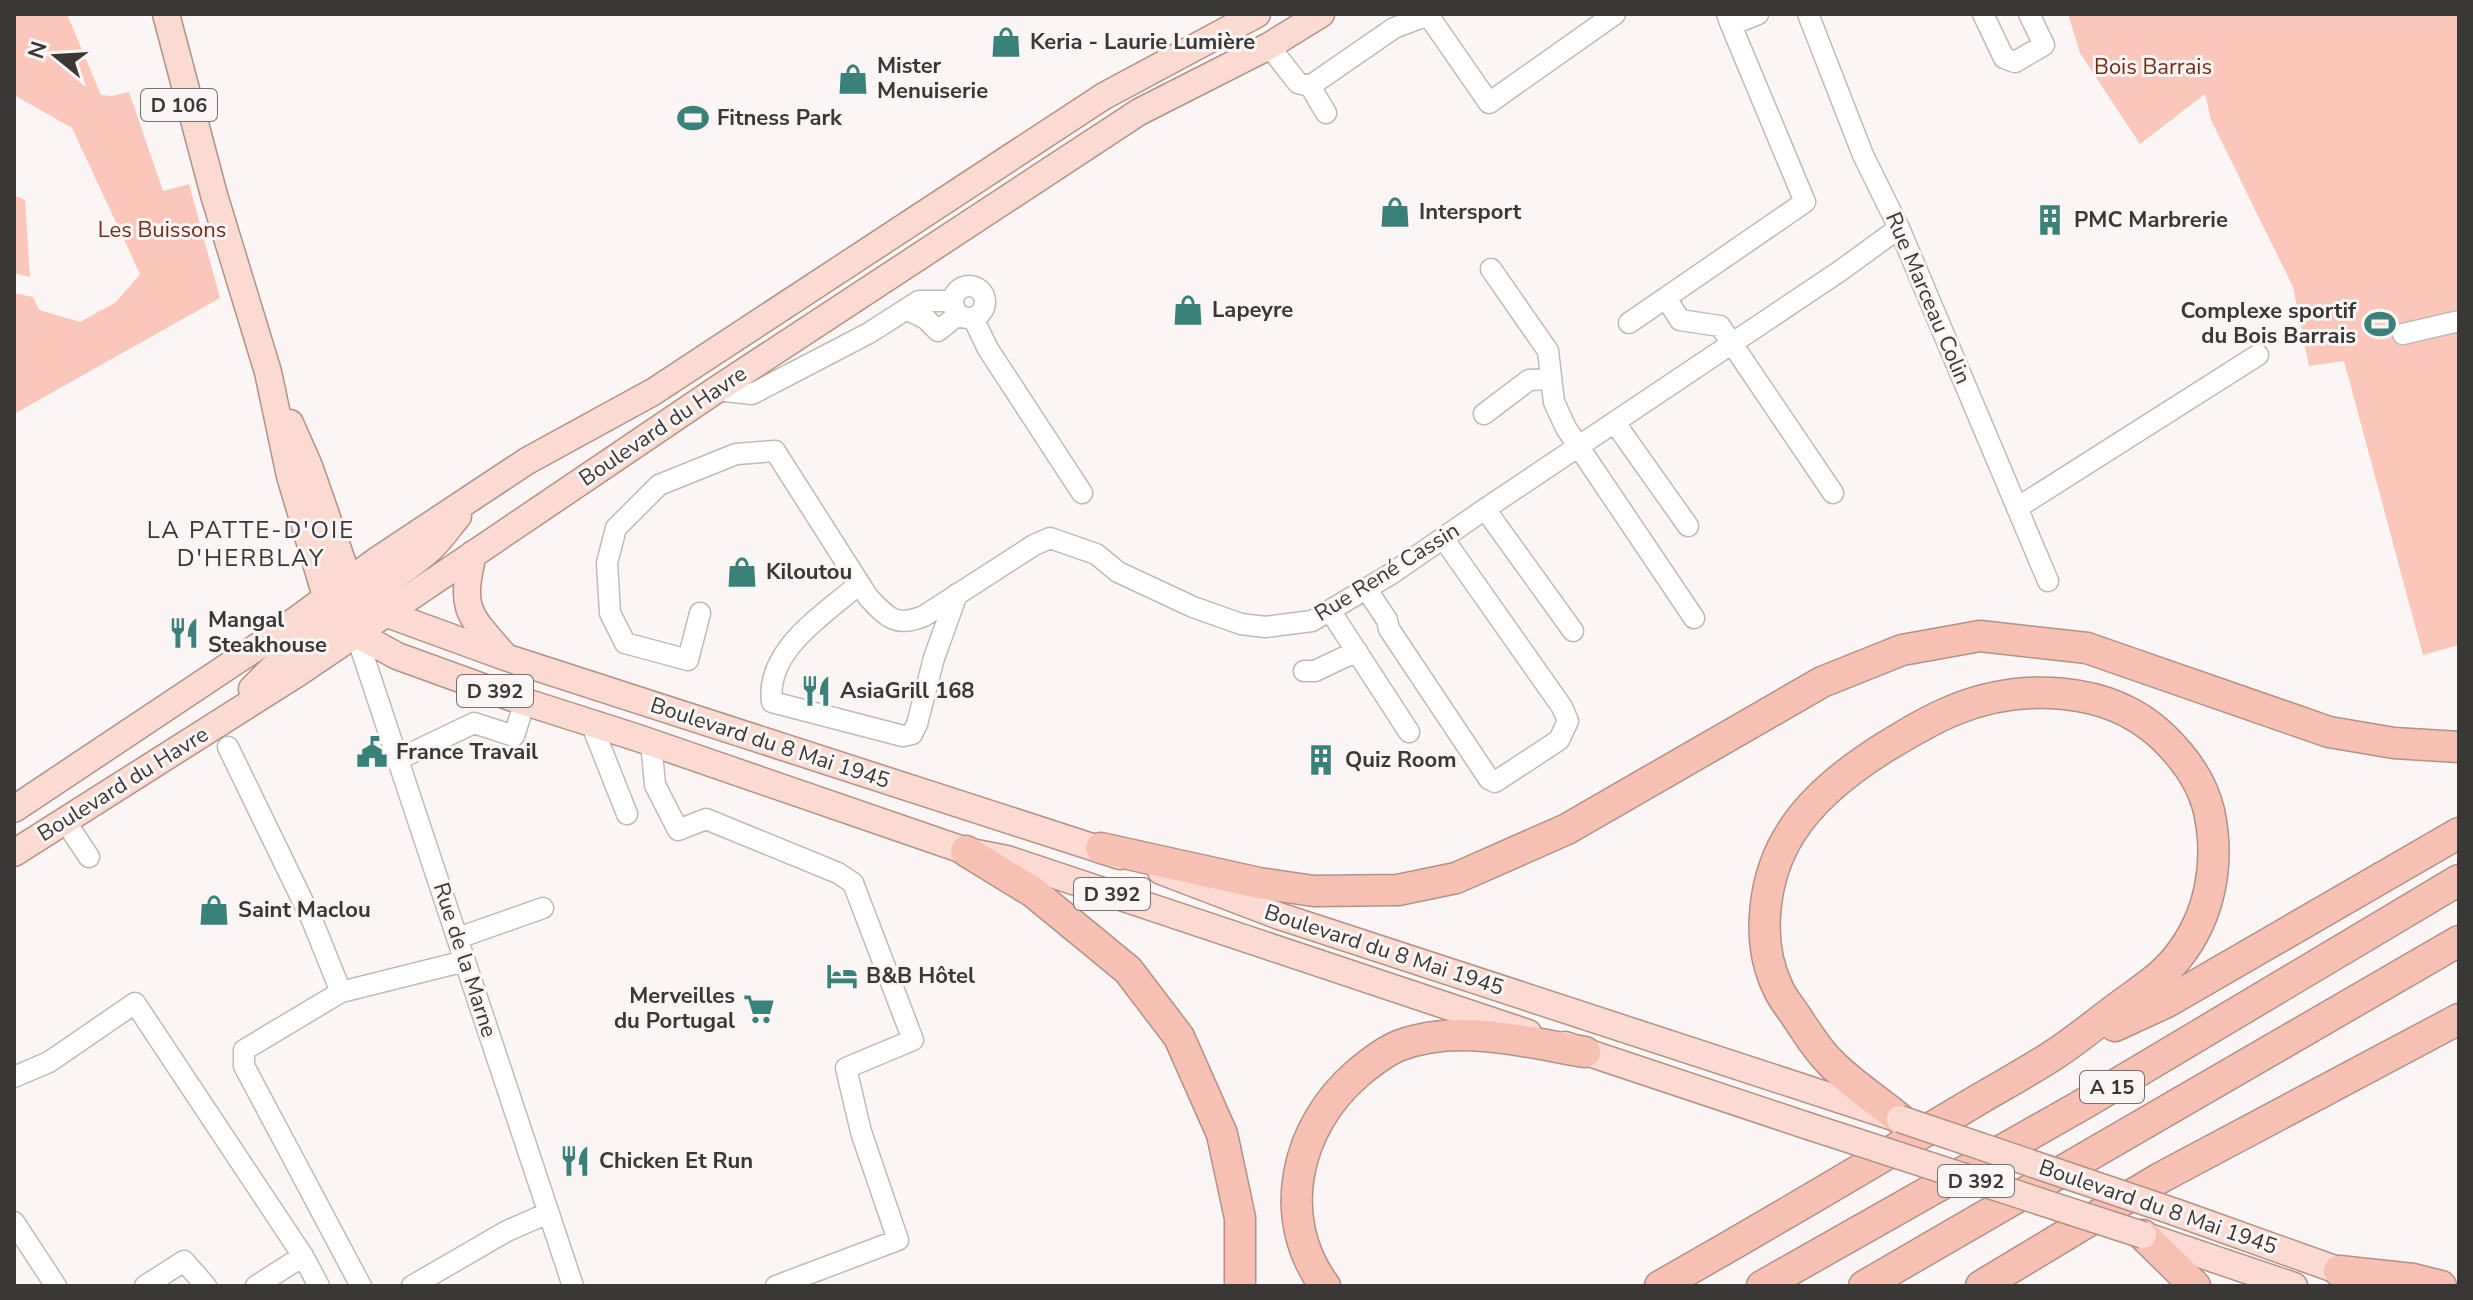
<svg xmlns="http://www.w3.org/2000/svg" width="2473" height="1300" viewBox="0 0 2473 1300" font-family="'Nunito Sans',sans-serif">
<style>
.green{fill:#fac7ba}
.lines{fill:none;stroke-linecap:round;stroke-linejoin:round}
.minor-casing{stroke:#bfbbb9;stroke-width:23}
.major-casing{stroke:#b49187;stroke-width:29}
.highway-casing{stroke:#b49187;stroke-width:33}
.minor{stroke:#fff;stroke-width:20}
.major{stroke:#fadad1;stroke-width:26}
.highway{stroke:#f6c1b2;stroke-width:30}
.major-bridge-casing{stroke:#b49187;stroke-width:29;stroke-linecap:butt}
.major-bridge{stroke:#fadad1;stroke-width:26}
.labels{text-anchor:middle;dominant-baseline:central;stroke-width:6;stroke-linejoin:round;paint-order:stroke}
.shield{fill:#fbf6f5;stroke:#737170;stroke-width:2}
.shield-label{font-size:20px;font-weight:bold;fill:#393837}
.poi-label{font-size:22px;font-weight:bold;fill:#393837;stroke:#fbf6f5;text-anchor:start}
.park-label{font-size:22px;fill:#772a16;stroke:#fbf6f5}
.street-label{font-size:22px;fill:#393837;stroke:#fbf6f5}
.neighbourhood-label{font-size:24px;letter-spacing:2px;fill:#393837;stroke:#fbf6f5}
</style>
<rect width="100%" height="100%" fill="#fbf6f5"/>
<path class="green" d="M14,14H67L101,95L112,96L129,92L163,191L189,184L220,298L14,414V293L33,297L39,310L80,322L116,302L140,274L72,128L14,95Z
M2068,14H2459V645L2423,655L2344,361L2309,366L2293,287L2211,120L2205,94L2140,144L2080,53Z
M14,195L25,200L30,277L14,273Z"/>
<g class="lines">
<defs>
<path id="minor" d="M1430,14L1428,15L1489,103L1615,14
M1727,14L1731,25L1758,14
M1808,14L1863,155L1899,228L2048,581
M1983,14L2004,58L2015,62L2044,45L2029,14
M1269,46L1298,83L1310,86L1326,113
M1310,86L1394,28L1428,15
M1491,269L1548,351L1554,402L1566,428L1694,618
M953 302a16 16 0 1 1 32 0a16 16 0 1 1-32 0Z
M1666,298L1680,320L1720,326L1833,493
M906,309L926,319L938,331L958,315
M973,318L988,349L1082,493
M1629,323L1805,202L1731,25
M2403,334L2459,321
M716,390L752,394L869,333L919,301H952
M1484,414L1529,380L1551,379
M1615,423L1688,526
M2017,508L2258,355
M1485,509L1573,631
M859,584C825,614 765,650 772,702L903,736L912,734L917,724L934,658L957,594
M1367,590L1387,620L1389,629L1489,779L1495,782L1559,740L1568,721L1562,707L1443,538
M1331,612L1409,732
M700,613L688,660L625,643L610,613L607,563L616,528L659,485L736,454L775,451L868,597C887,617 895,628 924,616L1034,545L1050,538L1096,554L1118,572L1193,607L1241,624L1265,627L1312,621L1391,574L1485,509L1840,271L1899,228
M356,634L573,1286
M1304,671H1315L1357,651
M591,723L627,814
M651,742L655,785L678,830L706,819L838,873L853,883L913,1040L846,1068L861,1132L898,1240L776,1286
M228,747L312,920L341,992
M399,759L474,723L514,736L525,701
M65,821L89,857
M458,938L543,908
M14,1077L49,1062L135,1003L303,1256L319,1286
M14,1222L56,1286
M145,1286L184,1261L206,1286
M256,1286L303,1256
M361,1286L244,1066V1050L341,992L465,961
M412,1286L507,1231L548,1213"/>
<path id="major" d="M166,14L214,195L268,372L290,476L328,603L340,622L348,629L397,656L513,698L638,738L966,851L1007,859L1528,1033
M290,423L309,466L349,581L368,604L379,611L505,657L1120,856
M473,554C460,609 467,613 503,654
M361,620C378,577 400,577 430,549C440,540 449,527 458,516
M252,689C261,680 270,670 280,662C304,642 329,629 343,600
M14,809L284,629L379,559L527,461L653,392L1104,96L1257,14
M14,853L298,673L716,390L1139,112L1269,46L1321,14
M1161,871L1279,916L1893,1117
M1565,1045L1808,1126
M2175,1212L2357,1277
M2143,1235L2294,1286"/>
<path id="highway" d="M1101,848L1259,883L1314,891L1398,890L1456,878L1567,829L1822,682L1902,650L1980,636L2087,648L2329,732L2394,743L2459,747
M966,851L1033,892L1128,970L1179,1037L1222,1134L1240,1218V1286
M2115,1026L2167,1002L2459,833
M2143,1235L2195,1286
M2339,1271L2413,1279L2441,1286
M1325,1286C1274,1217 1296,1126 1358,1073C1370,1063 1384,1052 1398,1046C1459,1023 1525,1042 1585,1052
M1660,1286C1764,1227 1867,1166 1971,1104C1999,1087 2028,1072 2055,1054C2078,1039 2099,1021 2121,1005C2140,991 2162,977 2177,958C2211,916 2220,862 2209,811C2202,781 2184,757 2162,736C2108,685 2020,683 1954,710C1929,720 1905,735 1882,749C1849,770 1813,798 1792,831C1763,875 1755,941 1778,988C1782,998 1790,1007 1796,1016C1806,1031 1816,1048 1830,1062C1850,1083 1877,1100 1900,1119
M1762,1286L2080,1106L2459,880
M1864,1286L2459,941
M1981,1286L2160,1178L2459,1019"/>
</defs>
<use href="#minor" class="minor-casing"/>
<use href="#major" class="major-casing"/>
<use href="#highway" class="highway-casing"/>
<use href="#minor" class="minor"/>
<use href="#major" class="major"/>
<use href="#highway" class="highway"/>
<defs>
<path id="major-bridge" d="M1900,1119L2175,1212
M1808,1126L2143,1235"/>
</defs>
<use href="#major-bridge" class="major-bridge-casing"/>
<use href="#major-bridge" class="major-bridge"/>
</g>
<defs>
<symbol id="shop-bare" viewBox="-9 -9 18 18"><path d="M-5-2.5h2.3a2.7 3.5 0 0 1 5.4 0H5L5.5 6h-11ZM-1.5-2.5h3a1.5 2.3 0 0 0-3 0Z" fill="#3a8179" stroke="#fbf6f5" stroke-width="2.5" paint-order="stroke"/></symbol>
<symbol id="stadium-bare" viewBox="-9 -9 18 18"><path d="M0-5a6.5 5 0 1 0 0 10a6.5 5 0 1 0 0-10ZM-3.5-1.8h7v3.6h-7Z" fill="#3a8179" stroke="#fbf6f5" stroke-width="2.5" paint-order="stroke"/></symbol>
<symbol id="building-bare" viewBox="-9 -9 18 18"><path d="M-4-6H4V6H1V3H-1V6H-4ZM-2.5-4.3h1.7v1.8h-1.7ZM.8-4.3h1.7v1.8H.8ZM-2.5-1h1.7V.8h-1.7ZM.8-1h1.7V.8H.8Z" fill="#3a8179" stroke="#fbf6f5" stroke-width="2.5" paint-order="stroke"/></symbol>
<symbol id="restaurant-bare" viewBox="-9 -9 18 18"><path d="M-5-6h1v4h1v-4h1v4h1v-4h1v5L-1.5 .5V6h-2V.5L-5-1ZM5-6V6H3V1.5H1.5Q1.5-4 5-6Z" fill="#3a8179" stroke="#fbf6f5" stroke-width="2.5" paint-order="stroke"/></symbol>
<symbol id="civic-bare" viewBox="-9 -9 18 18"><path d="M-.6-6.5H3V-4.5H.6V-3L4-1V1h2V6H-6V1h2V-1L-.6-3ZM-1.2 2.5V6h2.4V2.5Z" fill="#3a8179" stroke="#fbf6f5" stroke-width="2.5" paint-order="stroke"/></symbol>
<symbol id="hotel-bare" viewBox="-9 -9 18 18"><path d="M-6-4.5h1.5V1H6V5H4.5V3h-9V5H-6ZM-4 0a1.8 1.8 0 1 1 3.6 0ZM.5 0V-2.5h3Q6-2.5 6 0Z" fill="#3a8179" stroke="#fbf6f5" stroke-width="2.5" paint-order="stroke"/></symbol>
<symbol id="supermarket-bare" viewBox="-9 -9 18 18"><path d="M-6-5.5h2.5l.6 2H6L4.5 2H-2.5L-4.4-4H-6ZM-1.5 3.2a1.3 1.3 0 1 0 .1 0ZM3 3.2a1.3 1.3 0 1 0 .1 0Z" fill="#3a8179" stroke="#fbf6f5" stroke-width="2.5" paint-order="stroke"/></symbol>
</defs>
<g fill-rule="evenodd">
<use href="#shop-bare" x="984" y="20" width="44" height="44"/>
<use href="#shop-bare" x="831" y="57" width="44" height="44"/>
<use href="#stadium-bare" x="671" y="96" width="44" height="44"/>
<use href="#shop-bare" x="1373" y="190" width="44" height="44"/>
<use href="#building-bare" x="2028" y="198" width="44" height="44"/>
<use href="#shop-bare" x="1166" y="288" width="44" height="44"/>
<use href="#stadium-bare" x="2358" y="302" width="44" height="44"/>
<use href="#shop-bare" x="720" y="550" width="44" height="44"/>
<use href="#restaurant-bare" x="162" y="611" width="44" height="44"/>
<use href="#restaurant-bare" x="794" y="669" width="44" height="44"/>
<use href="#civic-bare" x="350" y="730" width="44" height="44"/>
<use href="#building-bare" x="1299" y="738" width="44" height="44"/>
<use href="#shop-bare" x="192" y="888" width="44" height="44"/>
<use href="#hotel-bare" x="820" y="954" width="44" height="44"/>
<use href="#supermarket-bare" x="737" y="987" width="44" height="44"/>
<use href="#restaurant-bare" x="553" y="1139" width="44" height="44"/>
</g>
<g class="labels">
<g class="shield">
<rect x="141" y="89" width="76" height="32" rx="6"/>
<rect x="457" y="675" width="76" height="32" rx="6"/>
<rect x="1074" y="878" width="76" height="32" rx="6"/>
<rect x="2080" y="1071" width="64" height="32" rx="6"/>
<rect x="1938" y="1165" width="76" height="32" rx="6"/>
</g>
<g class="shield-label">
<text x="179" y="105">D 106</text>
<text x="495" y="691">D 392</text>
<text x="1112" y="894">D 392</text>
<text x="2112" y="1087">A 15</text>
<text x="1976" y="1181">D 392</text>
</g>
<g class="poi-label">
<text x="1030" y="42">Keria - Laurie Lumière</text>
<text x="877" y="66">Mister<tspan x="877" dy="25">Menuiserie</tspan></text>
<text x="717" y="118">Fitness Park</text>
<text x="1419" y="212">Intersport</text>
<text x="2074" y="220">PMC Marbrerie</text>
<text x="1212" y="310">Lapeyre</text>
<text x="2356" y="311" text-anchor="end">Complexe sportif<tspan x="2356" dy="25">du Bois Barrais</tspan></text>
<text x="766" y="572">Kiloutou</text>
<text x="208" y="620">Mangal<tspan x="208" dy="25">Steakhouse</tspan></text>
<text x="840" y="691">AsiaGrill 168</text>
<text x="396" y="752">France Travail</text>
<text x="1345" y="760">Quiz Room</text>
<text x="238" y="910">Saint Maclou</text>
<text x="866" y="976">B&amp;B Hôtel</text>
<text x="735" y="996" text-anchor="end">Merveilles<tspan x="735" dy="25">du Portugal</tspan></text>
<text x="599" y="1161">Chicken Et Run</text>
</g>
<g class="park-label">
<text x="2153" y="67">Bois Barrais</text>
<text x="162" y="230">Les Buissons</text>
</g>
<g class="street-label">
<text transform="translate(1928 298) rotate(67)">Rue Marceau Colin</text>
<text transform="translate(663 426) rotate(-34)">Boulevard du Havre</text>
<text transform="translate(1387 572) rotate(-32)">Rue René Cassin</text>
<text transform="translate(770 743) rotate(18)">Boulevard du 8 Mai 1945</text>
<text transform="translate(123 784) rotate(-32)">Boulevard du Havre</text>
<text transform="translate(1384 950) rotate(18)">Boulevard du 8 Mai 1945</text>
<text transform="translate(465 960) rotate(72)">Rue de la Marne</text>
<text transform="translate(2158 1207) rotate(19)">Boulevard du 8 Mai 1945</text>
</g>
<g class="neighbourhood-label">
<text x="251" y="530">LA PATTE-D'OIE<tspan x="251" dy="28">D'HERBLAY</tspan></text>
</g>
</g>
<rect width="2473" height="1300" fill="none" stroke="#393837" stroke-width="32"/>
<g transform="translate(56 56) rotate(288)" stroke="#fbf6f5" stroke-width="6" paint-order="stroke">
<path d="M0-6L14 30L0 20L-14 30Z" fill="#393837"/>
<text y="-12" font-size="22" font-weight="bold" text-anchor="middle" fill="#393837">N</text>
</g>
</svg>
